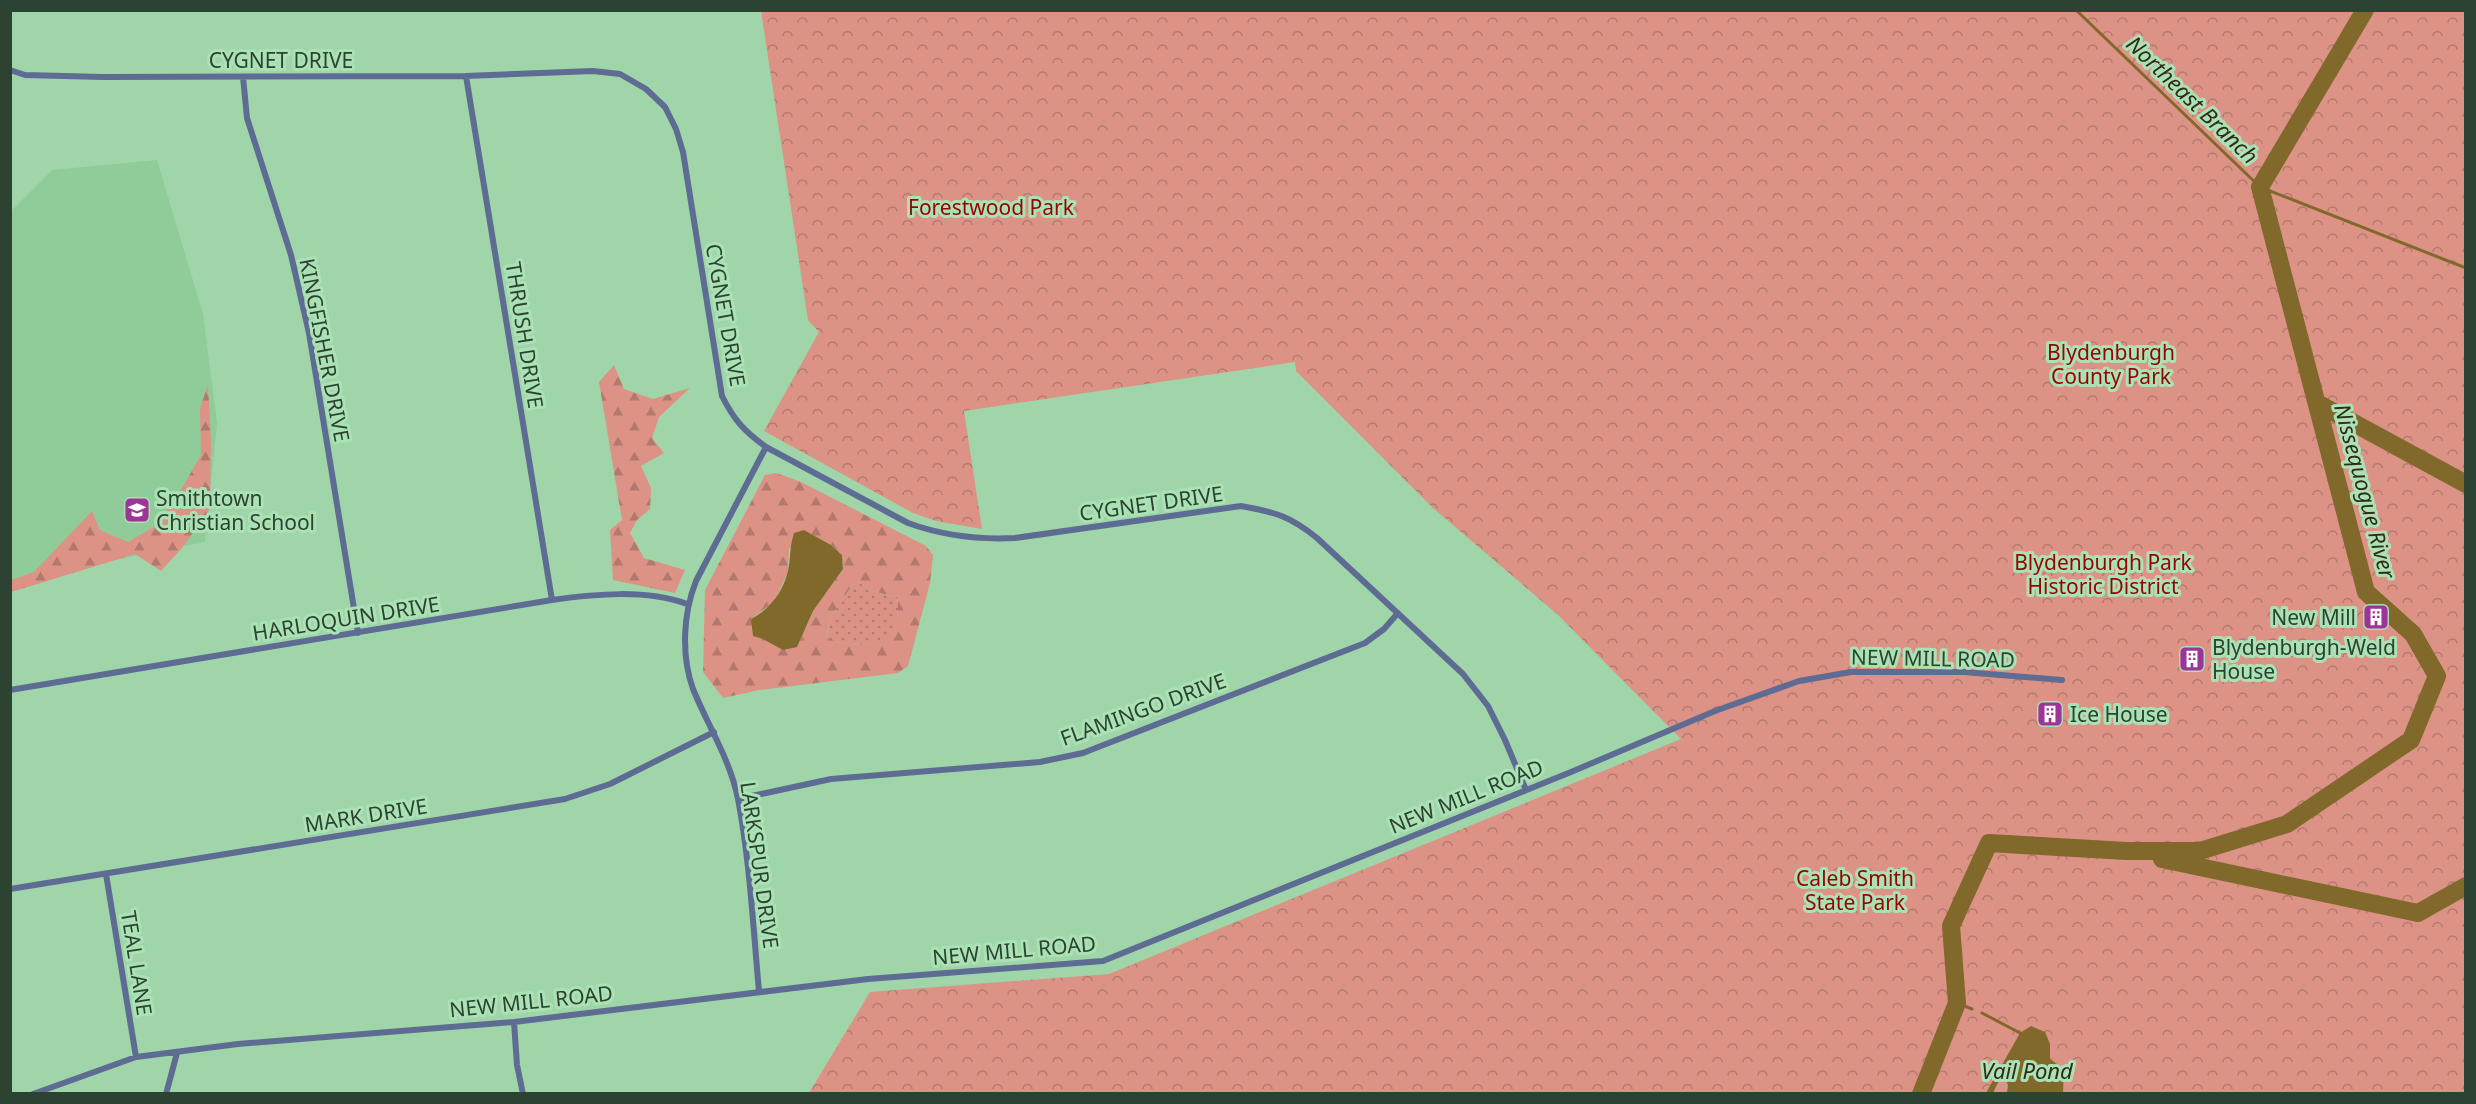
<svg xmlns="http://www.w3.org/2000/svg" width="2476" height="1104" viewBox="0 0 2476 1104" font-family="'Noto Sans',sans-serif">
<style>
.built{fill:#8fcc9a}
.grass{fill:url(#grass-dots)}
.forest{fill:url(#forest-firs);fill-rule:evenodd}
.park{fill:url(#park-crowns)}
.water{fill:#80692b}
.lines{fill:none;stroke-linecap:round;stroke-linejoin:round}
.stream{stroke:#80692b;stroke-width:3}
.river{stroke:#80692b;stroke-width:18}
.minor{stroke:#5e6b93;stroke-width:6}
.labels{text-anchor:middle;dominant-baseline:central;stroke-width:6;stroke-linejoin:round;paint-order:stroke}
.street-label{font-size:21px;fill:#2d4331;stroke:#abe2b5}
.park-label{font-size:21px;fill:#970401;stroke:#abe2b5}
.poi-label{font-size:21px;fill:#2d4331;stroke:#abe2b5;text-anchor:start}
.water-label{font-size:22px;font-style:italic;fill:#322b17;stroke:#abe2b5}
</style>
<defs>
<pattern id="grass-dots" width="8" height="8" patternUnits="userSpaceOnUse" patternTransform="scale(1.5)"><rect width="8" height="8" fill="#dd9286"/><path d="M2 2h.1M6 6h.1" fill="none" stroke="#b4796e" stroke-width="1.8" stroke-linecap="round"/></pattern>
<pattern id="forest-firs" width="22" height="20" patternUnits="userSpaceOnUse" patternTransform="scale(1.5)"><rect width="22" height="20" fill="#dd9286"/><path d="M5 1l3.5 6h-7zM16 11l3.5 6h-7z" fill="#b4796e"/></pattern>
<pattern id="park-crowns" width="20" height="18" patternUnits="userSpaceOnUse" patternTransform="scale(1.5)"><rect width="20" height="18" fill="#dd9286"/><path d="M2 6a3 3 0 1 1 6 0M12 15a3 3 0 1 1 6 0" fill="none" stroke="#b4796e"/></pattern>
</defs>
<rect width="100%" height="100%" fill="#9fd5a8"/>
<path class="built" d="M157,160L203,314L217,423L205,542L11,581V211L52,170Z"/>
<path class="grass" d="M854,582L860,583L872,591L897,597C905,645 861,653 826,638L831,617Z"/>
<path class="forest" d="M614,365L624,389L653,399L690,388L659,417L652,438L664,453L641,466L651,488L650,509L637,520L630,533L644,558L685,570L675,593L613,580L610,530L622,520L599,382Z
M208,385L211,442L210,509L182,548L161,571L135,554L11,592V580L34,572L92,511L100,530L128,542L155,526L178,495L201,455L200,408Z
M776,473L799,481L926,546L933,555L930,583L908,666L898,673L759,690L723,698L703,672L705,590L765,475ZM804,530L831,545L842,555L843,569L813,611L797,647C767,644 767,645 751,619L774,602L788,573L789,549ZM854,582L860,583L872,591L897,597C905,643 860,655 826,637L831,617Z"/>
<path class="park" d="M761,11H2465V1093H809L870,992L1109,974L1681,739L1558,615L1433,508L1296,371L1295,362L964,411L982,529L936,521L913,513L764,431L819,332L808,320Z"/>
<path class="water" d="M804,530L831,545L842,555L843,569L813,611L797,647L783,650L763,639L753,636L751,619C770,609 783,592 788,571C791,557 789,549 794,533Z
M2031,1026L2045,1032L2050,1044V1059L2064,1069L2063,1093H2007L2008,1085L2002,1074L1993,1093H1986L2020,1033Z"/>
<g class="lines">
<path class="stream" d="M2076,10L2260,187L2466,268
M1957,1003L1972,1009
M1982,1013L2020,1033"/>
<path class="river" d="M2317,403L2466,484
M2162,859L2418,913L2466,886
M1921,1094L1957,1003L1951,926L1989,843L2126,851H2200L2287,824L2411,740L2437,676L2413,634L2366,592L2260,187L2365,10"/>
<path class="minor" d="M10,70L25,75L103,77L466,76L593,71L620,74L646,89L665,107L676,129L683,152L722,396C734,420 744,431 766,447L908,523C944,536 977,540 1015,538L1241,506C1275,512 1290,516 1317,538L1463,674L1488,706L1505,740L1526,790
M466,76L552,600
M243,77L247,118L291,255L309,333L358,633
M10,690L552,600C595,594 646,589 687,604
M738,799L831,779L1040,762L1083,753L1365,643L1384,629L1398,613
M106,874L136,1057
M10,889L565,799L610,784L714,732
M759,991C753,927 750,862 738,799C730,759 708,726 693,689C681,655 683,614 696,581L766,447
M514,1022L517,1065L523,1094
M33,1094L136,1057L238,1044L514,1022L868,979L1103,961L1571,772L1715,711L1799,681L1851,672H1964L2062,680
M166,1094L177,1053"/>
</g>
<defs>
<symbol id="school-square" viewBox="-11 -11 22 22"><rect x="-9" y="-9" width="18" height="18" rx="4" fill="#9d3599" stroke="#abe2b5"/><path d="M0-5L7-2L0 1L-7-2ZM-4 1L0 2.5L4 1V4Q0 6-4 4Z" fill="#fff"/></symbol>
<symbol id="building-square" viewBox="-11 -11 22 22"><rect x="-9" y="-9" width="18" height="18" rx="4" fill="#9d3599" stroke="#abe2b5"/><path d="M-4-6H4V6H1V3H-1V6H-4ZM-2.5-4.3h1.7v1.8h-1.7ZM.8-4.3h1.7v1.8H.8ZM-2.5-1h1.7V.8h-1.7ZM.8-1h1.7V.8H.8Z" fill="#fff"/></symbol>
</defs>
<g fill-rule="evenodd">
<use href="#school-square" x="122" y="495" width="30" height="30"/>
<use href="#building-square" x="2361" y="602" width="30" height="30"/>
<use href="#building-square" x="2177" y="644" width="30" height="30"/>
<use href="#building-square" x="2035" y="699" width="30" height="30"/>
</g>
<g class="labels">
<g class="street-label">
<text x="281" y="60">CYGNET DRIVE</text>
<text transform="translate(726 315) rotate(80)">CYGNET DRIVE</text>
<text transform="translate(525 335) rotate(81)">THRUSH DRIVE</text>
<text transform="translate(325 350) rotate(79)">KINGFISHER DRIVE</text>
<text transform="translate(1151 503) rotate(-8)">CYGNET DRIVE</text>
<text transform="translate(346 618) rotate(-9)">HARLOQUIN DRIVE</text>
<text transform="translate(1933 658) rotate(1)">NEW MILL ROAD</text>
<text transform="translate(1143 709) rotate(-20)">FLAMINGO DRIVE</text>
<text transform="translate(1466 796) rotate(-22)">NEW MILL ROAD</text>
<text transform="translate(366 815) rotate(-9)">MARK DRIVE</text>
<text transform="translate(760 865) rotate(82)">LARKSPUR DRIVE</text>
<text transform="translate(1014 950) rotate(-5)">NEW MILL ROAD</text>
<text transform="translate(137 963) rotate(81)">TEAL LANE</text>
<text transform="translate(531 1001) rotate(-6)">NEW MILL ROAD</text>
</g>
<g class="park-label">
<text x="991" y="207">Forestwood Park</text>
<text x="2111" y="352">Blydenburgh<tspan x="2111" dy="24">County Park</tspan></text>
<text x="2103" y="562">Blydenburgh Park<tspan x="2103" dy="24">Historic District</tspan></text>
<text x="1855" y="878">Caleb Smith<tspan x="1855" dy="24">State Park</tspan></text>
</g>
<g class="poi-label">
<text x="156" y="498">Smithtown<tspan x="156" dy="24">Christian School</tspan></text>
<text x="2356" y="617" text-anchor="end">New Mill</text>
<text x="2212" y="647">Blydenburgh-Weld<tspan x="2212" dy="24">House</tspan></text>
<text x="2070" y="714">Ice House</text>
</g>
<g class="water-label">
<text transform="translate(2193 99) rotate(44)">Northeast Branch</text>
<text transform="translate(2366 491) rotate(75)">Nissequogue River</text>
<text x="2027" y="1070">Vail Pond</text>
</g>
</g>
<rect width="2476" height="1104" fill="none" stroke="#2d4331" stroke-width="24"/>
</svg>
